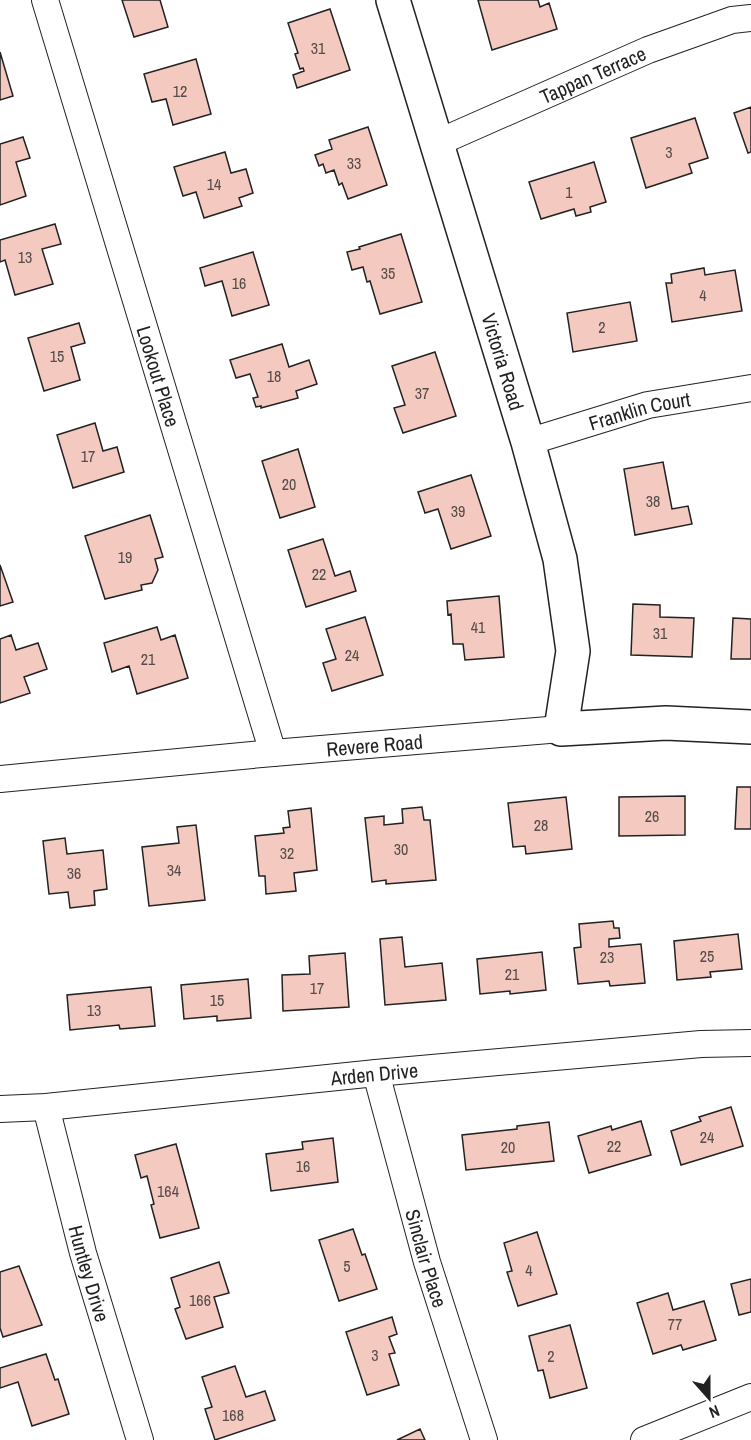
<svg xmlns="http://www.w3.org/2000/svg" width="751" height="1440" viewBox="0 0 751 1440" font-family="'Archivo Narrow',sans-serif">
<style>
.building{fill:#f3c9c0;stroke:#222;stroke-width:1.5}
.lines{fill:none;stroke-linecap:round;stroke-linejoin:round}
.street-casing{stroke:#222;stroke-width:28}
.secondary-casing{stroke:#222;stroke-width:36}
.street{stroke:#fff;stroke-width:26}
.secondary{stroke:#fff;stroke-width:33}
.labels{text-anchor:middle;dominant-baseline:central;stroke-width:4.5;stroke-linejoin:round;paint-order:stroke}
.number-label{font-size:16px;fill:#564c4a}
.street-label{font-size:20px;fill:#222;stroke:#fff}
</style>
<rect width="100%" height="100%" fill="#fff"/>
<path class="building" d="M122,0H160L168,27L134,37Z
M478,0H538L540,7L549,3L557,29L492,50Z
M330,9L350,70L297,88L293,75L304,71L303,68L300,69L295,54L298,53L288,23Z
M0,52L13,96L0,100Z
M196,59L211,114L173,125L166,99L152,102L144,74Z
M751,107V152L748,153L734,113Z
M695,118L708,158L689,164L692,173L646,188L631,138Z
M368,127L387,185L348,199L342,183L339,185L334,170L326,173L323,164L319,166L315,155L332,149L329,140Z
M23,137L30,158L16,162L26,196L0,205V144Z
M225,152L231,173L246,169L253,193L239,198L242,206L204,218L196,192L183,196L174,167Z
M594,162L606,202L590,207L591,212L576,216L574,209L541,219L529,182Z
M55,224L61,244L42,249L53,284L15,295L5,260L0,262V240Z
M401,234L422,302L380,314L370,281L367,282L363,267L352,270L347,252L360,249L359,247Z
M253,252L269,305L232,316L222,281L205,286L200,268Z
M704,268L705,275L735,270L742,311L672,322L666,283H672L671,274Z
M630,302L637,341L573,352L567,313Z
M79,323L85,343L71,347L80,380L44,391L28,338Z
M282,344L289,367L309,360L317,384L296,391L298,398L261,408V406L256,407L253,398L258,397L250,374L236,378L230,360Z
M435,352L456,416L403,433L394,408L405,405L392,366Z
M95,423L103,451L117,447L124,472L73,488L57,435Z
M298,449L315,507L280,518L262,461Z
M663,462L672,509L688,506L692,524L635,535L624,469Z
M471,475L491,536L451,549L438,509L425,513L418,492Z
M150,515L163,557L155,559L158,570L152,583L141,585L142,590L105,599L85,536Z
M323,539L335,576L350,571L356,591L306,607L288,550Z
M0,565L13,602L0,606Z
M499,596L504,657L465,660L463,644H453L451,614L448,615L447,601Z
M633,604L660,605V617L694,618L692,657L631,655Z
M365,617L383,675L332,691L323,663L336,659L326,629Z
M733,618L751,619V659H731Z
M157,627L161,640L175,635L188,678L137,694L129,666L112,672L104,643Z
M11,635L16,650L38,643L47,669L24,677L30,693L0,703V639Z
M737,787H751V829H735Z
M685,796V835L619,836V797Z
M566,797L572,849L526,854L525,846L513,847L508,803Z
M422,807L424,820H430L436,880L386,884V880L372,882L365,818L384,816V825L403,823L402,809Z
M311,808L317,870L294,873L296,891L266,894L265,876H259L255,836L284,833L283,828L290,827L288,811Z
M196,825L205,900L149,906L142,847L179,843L177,827Z
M65,838L67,854L103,850L107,889L94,891L95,905L70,908L68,892L49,894L43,841Z
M613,921L614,928H619L620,938L609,939V947L641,944L645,983L610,986L609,981L578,984L574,948L581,947L579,924Z
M738,934L742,969L710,972L711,977L677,980L674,941Z
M402,937L405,967L442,963L446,1000L385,1005L380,939Z
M542,952L546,990L510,994V991L480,994L477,959Z
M345,953L349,1007L283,1011L282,975L310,974L309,956Z
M248,979L251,1018L217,1021V1016L184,1019L181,985Z
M151,987L155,1026L120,1029L119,1025L70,1030L67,995Z
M731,1107L743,1146L681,1165L671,1131L701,1121L699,1117Z
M641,1121L651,1155L589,1173L578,1136L611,1126L612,1130Z
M549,1122L554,1161L466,1170L462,1135L517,1129V1126Z
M333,1138L338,1182L271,1191L266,1154L303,1149L302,1142Z
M176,1144L199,1228L160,1238L151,1205L154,1204L147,1176L141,1178L135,1155Z
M353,1229L362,1255L365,1254L377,1289L339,1301L319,1240Z
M537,1232L557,1294L518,1306L507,1272L512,1271L504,1243Z
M219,1262L229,1293L214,1297L223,1327L186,1339L175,1309L180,1307L171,1278Z
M19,1266L42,1325L3,1337L0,1328V1272Z
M751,1279V1312L739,1315L731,1284Z
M668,1293L673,1310L704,1301L716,1340L683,1350L681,1345L653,1354L637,1303Z
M392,1317L397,1334L389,1337L395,1353L389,1354L399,1385L367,1395L346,1332Z
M570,1325L587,1388L550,1398L543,1370L538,1371L529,1336Z
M46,1354L55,1380L58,1379L69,1414L32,1426L18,1382L0,1388V1368Z
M235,1366L246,1397L265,1391L275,1420L215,1440L205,1409L212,1407L202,1377Z
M420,1429L425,1440H397Z"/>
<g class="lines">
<defs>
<g id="street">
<path id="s1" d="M45,0L273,753"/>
<path id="s2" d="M437,143L648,50L732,20L751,18"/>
<path id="s3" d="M528,442L648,405L751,388"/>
<path id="s4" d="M0,779L273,753L561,729"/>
<path id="s5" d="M376,1073L427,1262L484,1440"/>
<path id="s6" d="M46,1107L83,1253L140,1440"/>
<path id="s7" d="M0,1109L46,1107L376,1073L701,1044L751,1043"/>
<path d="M644,1440L751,1397"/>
</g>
<g id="secondary">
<path id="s8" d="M393,0L528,442L560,559L573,651L561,729L666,723L751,727"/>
</g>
</defs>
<use href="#street" class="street-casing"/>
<use href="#secondary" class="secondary-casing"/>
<use href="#street" class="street"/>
<use href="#secondary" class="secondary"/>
</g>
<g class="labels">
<g class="number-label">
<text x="318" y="48">31</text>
<text x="180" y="91">12</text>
<text x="669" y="152">3</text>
<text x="354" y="163">33</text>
<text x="214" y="184">14</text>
<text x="569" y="192">1</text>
<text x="25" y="257">13</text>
<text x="388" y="273">35</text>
<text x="239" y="283">16</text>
<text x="703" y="295">4</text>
<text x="602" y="327">2</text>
<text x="57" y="356">15</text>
<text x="274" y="376">18</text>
<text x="422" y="393">37</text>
<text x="88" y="456">17</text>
<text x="289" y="484">20</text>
<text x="653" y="501">38</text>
<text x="458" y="511">39</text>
<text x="125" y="557">19</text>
<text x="319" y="574">22</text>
<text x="478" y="627">41</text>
<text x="660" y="633">31</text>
<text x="352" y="655">24</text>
<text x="148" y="659">21</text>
<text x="652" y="816">26</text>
<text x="541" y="825">28</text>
<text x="401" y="849">30</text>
<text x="287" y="853">32</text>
<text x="174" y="870">34</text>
<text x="74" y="873">36</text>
<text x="707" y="956">25</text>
<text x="607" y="957">23</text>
<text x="512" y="974">21</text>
<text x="317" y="988">17</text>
<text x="217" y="1000">15</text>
<text x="94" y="1010">13</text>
<text x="707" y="1137">24</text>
<text x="614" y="1146">22</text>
<text x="508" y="1147">20</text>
<text x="303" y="1166">16</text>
<text x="168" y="1191">164</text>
<text x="347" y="1266">5</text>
<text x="529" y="1270">4</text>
<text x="200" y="1300">166</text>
<text x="675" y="1324">77</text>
<text x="375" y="1355">3</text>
<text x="551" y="1356">2</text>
<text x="233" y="1415">168</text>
</g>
<g class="street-label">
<text stroke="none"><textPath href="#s2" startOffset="170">Tappan Terrace</textPath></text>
<text stroke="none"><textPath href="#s8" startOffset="378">Victoria Road</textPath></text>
<text stroke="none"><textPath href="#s1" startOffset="393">Lookout Place</textPath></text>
<text stroke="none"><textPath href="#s3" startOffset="116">Franklin Court</textPath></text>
<text stroke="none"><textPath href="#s4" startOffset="376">Revere Road</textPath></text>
<text stroke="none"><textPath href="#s7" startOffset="376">Arden Drive</textPath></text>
<text stroke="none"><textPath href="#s5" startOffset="192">Sinclair Place</textPath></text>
<text stroke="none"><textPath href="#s6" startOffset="172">Huntley Drive</textPath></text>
</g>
</g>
<g transform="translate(709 1398) rotate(159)" stroke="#ffffff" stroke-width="4.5" paint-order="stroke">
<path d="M0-4.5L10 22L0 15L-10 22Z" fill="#222222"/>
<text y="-9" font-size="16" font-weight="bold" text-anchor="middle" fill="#222222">N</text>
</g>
</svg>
